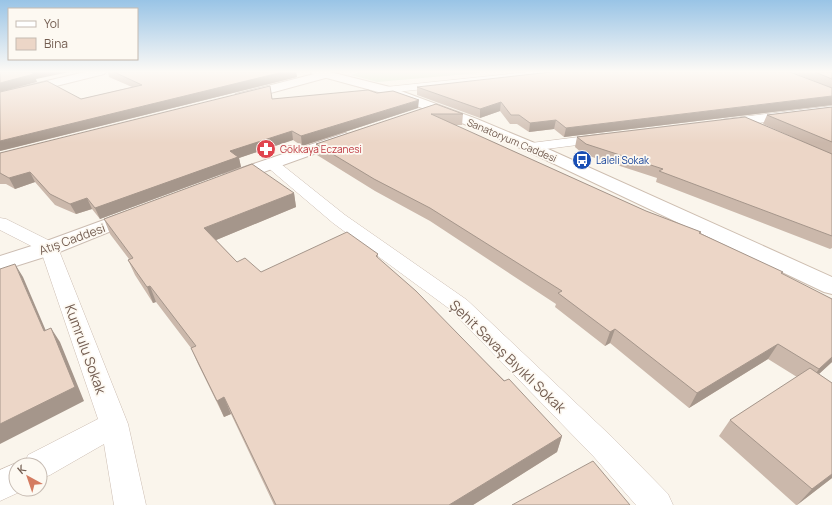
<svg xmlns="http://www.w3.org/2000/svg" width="832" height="505" viewBox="0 0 832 505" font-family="Manrope,sans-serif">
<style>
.green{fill:#d6e7cb}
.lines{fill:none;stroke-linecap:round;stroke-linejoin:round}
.minor-casing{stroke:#ccbdb2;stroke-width:1}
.tertiary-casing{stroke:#ccbdb2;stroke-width:2}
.secondary-casing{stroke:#cebeb0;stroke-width:2}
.minor{fill:#fff;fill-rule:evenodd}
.tertiary{fill:#fff;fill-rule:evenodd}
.secondary{fill:#fff;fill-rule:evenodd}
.wall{fill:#cbb8ab}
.shaded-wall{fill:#a5968b}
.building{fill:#ecd6c7;stroke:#a5968b}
.labels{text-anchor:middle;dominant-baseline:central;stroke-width:3.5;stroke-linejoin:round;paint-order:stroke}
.far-street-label{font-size:10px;fill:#735d51;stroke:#fdf9f2}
.far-health-label{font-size:10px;fill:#be3a42;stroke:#fdf9f2;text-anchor:start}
.far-transit-label{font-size:10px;fill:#164399;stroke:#fdf9f2;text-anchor:start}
.street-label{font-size:12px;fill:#735d51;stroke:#fdf9f2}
.near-street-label{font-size:14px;fill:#735d51;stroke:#fdf9f2}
</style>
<rect width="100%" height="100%" fill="#faf5ec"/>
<path class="green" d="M361,72H478L479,73L377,82L351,75Z"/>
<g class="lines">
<defs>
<path id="minor" d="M528,72H564L559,75L386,93L381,90L386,87Z
M832,106V114L725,127L721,126L719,123L721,120L725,119Z
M603,134L608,135L610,138L608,141L531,151L526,150L524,147L526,144L531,143Z
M271,159L276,160L345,215L467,300L614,439L668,494L673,505H636L594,457L451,310L333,223L266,166L264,163L266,160Z
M0,218L6,219L56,244L58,248L128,424L146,505H114L104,444L50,475L40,479V465H24L28,455L98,419L41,251L0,230Z
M16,463L20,465H16V489H26L0,501V470Z"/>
<path id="tertiary" d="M85,72H106L104,74L0,100V92Z
M322,72L329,73L331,75L329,77L241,101L236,100L235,97L236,94Z
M345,133L350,135L353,138L350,141L236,182L230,183L224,182L221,178L224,174Z
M134,209L141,211L144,215L141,219L57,253L0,271V256L41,243Z"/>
<path id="secondary" d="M310,72H330L390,87L477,119L537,144L832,277V294L824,292L525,150L467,125L382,93L312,74Z"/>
</defs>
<use href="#minor" class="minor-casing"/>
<use href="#tertiary" class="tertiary-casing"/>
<use href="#secondary" class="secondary-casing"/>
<use href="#minor" class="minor"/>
<use href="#tertiary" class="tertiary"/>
<use href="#secondary" class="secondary"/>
</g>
<path class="wall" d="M108,72H296L297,77L0,151V92L81,99L132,87L109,77Z
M792,72H832V105L564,137L554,129L529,132L517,124H510L500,111L480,118L417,95V87L814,81Z
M272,99L418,108L302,146L293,140L239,158L241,167L100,219L92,209L76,214L55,205L35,182L15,189L6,184H0V153Z
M436,104L463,114L462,125H454L646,211L701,232L700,233L832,299V362L819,374L832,383V478L797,505H796L719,436L730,420L797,377L768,359L689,408L610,343L605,346L555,307L556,304L430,221L375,191L317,155L316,144Z
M832,107V248L830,249L656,182L657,178L583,154L575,147L577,137L808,144L763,124L767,115Z
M294,193L296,207L216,240L237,262L261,272L378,254V258L562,436L557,452L473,505H274L231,414L224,417L198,364L191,348L156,302L153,303L135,275L128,260L129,259L110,234L104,219Z"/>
<path class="shaded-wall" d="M31,72H69L36,79L37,82L0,92V83Z
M283,72H296L297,77L0,151V141Z
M832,96V105L564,137L566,128Z
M419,100L418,108L302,146L301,136Z
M501,102L500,111L480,118V109Z
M556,120L554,129L529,132L530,123Z
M292,131L293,140L239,158L241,167L100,219L95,208L230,151Z
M30,172L35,182L15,189L9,178Z
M294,193L296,207L209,243L204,228Z
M87,198L92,209L76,214L70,204Z
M15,264L23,277L52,345L44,331Z
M150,286L156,302L153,303L147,287Z
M51,328L60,342L84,401L0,444V424Z
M615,329L610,343L605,346L610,332Z
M778,344L768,359L689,408L697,393Z
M832,357V362L808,384L819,369Z
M224,397L231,414L224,417L217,401Z
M562,436L557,452L473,505H449Z
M832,474V478L797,505L812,489Z"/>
<path class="building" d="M0,72H31L34,74L0,83Z
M114,72H283L0,141V92L47,81L81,99L142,85Z
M551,72H790L832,88V96L566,128L556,120L530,123L519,115H511L501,102L480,109L417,87Z
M815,72H832V79Z
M270,86L272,99L368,90L377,93L393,91L419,100L301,136L292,131L230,151L238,157L95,208L87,198L70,204L50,194L30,172L9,178L0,173V153Z
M436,104L463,114H431L646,211L701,232L699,233L783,272L781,273L832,299V357L819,369L778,344L697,393L615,329L610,332L558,293L562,291L430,208L374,179L316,144Z
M832,107V142L767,115Z
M745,117L832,154V236L659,171L663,169L586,144L577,137Z
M252,164L294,193L204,228L237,262L245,258L261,272L347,232L378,254L376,256L416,291L504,381L509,379L562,436L449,505H276L224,397L217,401L191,348L196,346L150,286L147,287L128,260L133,258L104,219Z
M15,264L44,331L51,328L75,387L0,424V269Z
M810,368L832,383V474L812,489L730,420Z
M593,461L630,505H512Z"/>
<linearGradient id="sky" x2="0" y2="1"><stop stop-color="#99c4e6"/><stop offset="0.5" stop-color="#fdfaf6"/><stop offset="1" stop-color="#fdfaf6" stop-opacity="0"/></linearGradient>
<rect width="832" height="143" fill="url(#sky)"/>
<defs>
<symbol id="pharmacy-disc" viewBox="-11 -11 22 22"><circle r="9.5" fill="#e0444e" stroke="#fdf9f2"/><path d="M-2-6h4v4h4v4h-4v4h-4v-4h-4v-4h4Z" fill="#fff"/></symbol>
<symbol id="bus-disc" viewBox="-11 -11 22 22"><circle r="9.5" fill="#1a4fb4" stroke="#fdf9f2"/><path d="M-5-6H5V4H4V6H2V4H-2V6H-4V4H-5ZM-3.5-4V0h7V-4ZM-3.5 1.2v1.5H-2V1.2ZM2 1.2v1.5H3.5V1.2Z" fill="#fff"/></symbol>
</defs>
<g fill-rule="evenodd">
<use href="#pharmacy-disc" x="255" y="138" width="22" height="22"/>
<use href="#bus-disc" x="571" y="149" width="22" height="22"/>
</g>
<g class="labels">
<g class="far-street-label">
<text transform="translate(512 140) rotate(23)">Sanatoryum Caddesi</text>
</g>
<g class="far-health-label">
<text x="280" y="149">Gökkaya Eczanesi</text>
</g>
<g class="far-transit-label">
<text x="596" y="160">Laleli Sokak</text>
</g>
<g class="street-label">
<text transform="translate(72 239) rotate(-20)">Atış Caddesi</text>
</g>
<g class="near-street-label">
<text transform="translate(86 349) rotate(70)">Kumrulu Sokak</text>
<text transform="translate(508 356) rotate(44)">Şehit Savaş Bıyıklı Sokak</text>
</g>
</g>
<rect x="8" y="8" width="130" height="52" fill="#fdf9f2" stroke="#c6bbb2"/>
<rect x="16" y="21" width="20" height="6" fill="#ffffff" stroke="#c6bbb2"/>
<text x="44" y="28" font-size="12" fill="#735d51">Yol</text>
<rect x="16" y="38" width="20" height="12" fill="#ecd6c7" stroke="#c6bbb2"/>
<text x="44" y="48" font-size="12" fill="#735d51">Bina</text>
<g transform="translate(28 477) rotate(320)"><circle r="19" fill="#fdf9f2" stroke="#c6bbb2"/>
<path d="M0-3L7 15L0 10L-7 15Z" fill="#d47c61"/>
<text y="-6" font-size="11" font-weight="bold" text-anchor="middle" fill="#735d51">K</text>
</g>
</svg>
